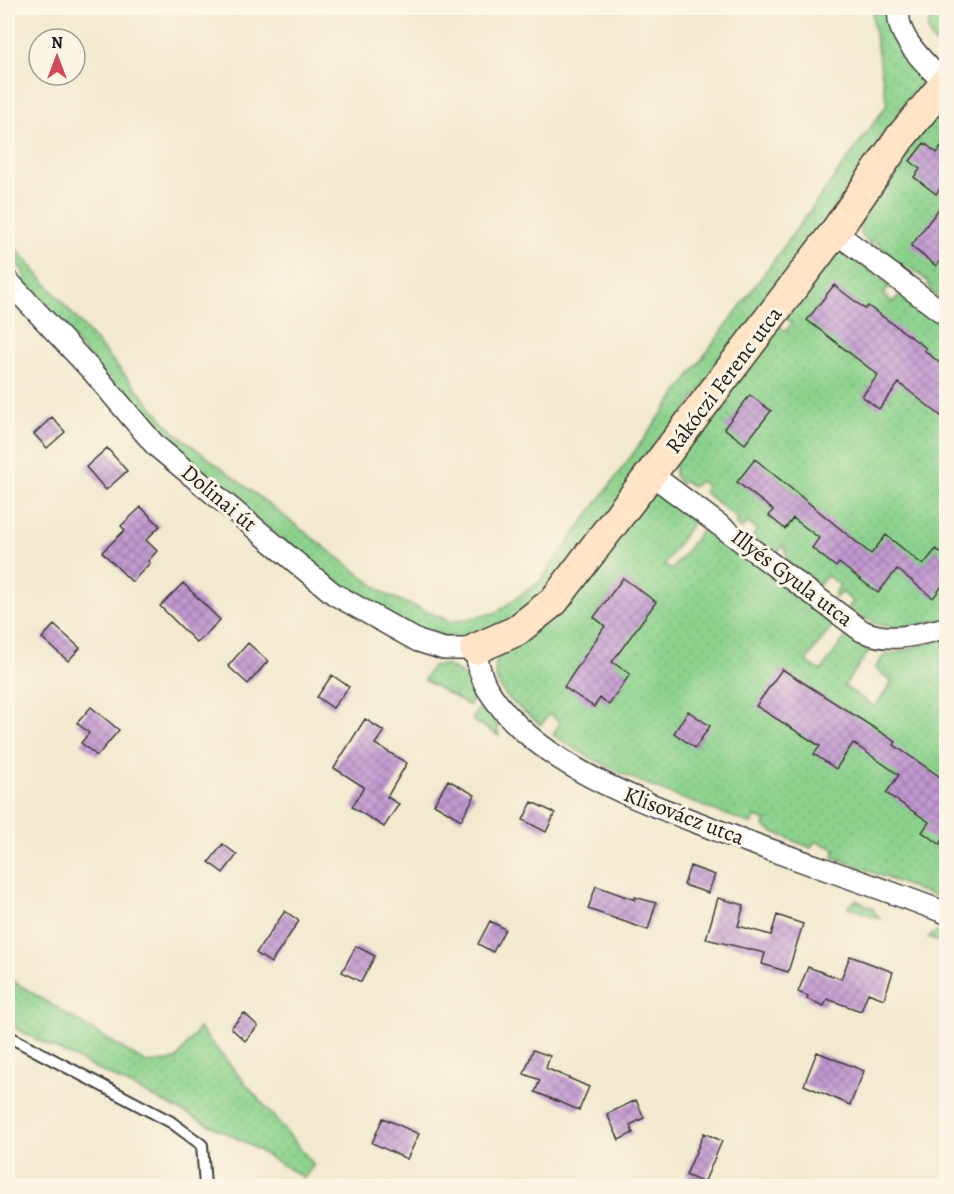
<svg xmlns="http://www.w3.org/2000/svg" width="954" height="1194" viewBox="0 0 954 1194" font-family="Alegreya,serif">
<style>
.grass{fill:url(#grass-dots);stroke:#547654;stroke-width:1.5}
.building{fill:url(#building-cross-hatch)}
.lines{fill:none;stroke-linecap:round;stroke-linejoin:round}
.lane-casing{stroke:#3c3b37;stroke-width:14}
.street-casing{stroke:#3c3b37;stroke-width:24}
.secondary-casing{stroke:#3c3b37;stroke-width:33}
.lane{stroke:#fff;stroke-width:10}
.street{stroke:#fff;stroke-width:21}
.secondary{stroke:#ffe4c6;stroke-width:30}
.labels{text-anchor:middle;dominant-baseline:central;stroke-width:6;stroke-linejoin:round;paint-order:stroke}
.street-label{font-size:22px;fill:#1c1c1c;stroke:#fcf5e5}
</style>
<defs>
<pattern id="grass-dots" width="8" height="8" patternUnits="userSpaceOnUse" patternTransform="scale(1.5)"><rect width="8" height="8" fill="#8bd18c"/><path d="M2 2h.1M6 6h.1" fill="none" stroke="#77b378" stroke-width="1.8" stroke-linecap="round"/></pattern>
<pattern id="building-cross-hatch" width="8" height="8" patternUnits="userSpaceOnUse" patternTransform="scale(1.5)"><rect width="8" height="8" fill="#c299d1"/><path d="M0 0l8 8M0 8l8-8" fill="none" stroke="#9d7ca9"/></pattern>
</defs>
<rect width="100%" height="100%" fill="#fcf5e5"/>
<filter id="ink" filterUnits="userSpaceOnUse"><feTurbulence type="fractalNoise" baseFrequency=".0167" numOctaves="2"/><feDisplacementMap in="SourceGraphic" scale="12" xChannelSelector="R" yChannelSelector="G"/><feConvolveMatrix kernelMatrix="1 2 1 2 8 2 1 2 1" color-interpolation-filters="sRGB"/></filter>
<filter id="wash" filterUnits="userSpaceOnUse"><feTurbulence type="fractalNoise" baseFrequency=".008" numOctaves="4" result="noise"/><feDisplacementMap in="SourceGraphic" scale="24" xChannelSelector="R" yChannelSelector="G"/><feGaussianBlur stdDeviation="1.35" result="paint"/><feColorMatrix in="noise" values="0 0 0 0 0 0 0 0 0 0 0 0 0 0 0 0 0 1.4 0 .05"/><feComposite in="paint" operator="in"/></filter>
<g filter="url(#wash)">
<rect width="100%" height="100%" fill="#f2e9cf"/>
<path class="grass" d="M873,8H888L894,31L929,78L928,86L866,166L551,593L504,625L469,639L420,634L350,594L166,446L25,284L23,271L8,253V239L173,431L387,595L452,622L495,613L540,581L887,105L873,23Z
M931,8H946V50C935,45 927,37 928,24L937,14Z
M946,101V305L932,293L927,281L913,270L895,261L874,240L870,242L883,257C867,244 855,234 860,212Z
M838,252H845L890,286L883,295L893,302L902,293L946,326V619C902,627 888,637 848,608L853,602L842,592L835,598V592L840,585L827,576L819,585L789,564L784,546L775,553L755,539L753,536L757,530L748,523L741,529L735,525L738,519L704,492L706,486L700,481L693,487L685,481L680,484L675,476V463L776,324L786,331L792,323L783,316Z
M660,492L695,519L664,565L672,570L706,524L830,619L831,627L806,661L821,671L849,632L872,647L844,686L875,707L892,682L875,668L884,656L946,638V901L833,857L835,849L815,841L811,848L769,830L764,826L766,821L756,817L751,824C684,799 613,776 553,735L560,722L549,714L541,725C520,708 482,686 500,654L653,494Z
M444,665C460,669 468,679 475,693L470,706L424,680L432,666Z
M482,702L495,717L499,736L472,720Z
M856,900L872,908L880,919L848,907Z
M936,932H946V944L928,937Z
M8,978L146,1063L176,1060L199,1028L314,1165L304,1178L246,1143L8,1025Z"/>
<g id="blocks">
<path class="building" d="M946,140V181L936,194L914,177L920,169L910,161L924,143L937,153Z
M946,199V253L936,266L911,246Z
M834,285L865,309L868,306L926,348L924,350L946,368V420L899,383L879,409L862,396L878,375L807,320Z
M750,395L771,411L745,444L724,428Z
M52,417L65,432L47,448L34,434Z
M107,448L127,471L106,490L86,467Z
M755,459L871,554L886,535L923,565L936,549L946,557V581L933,598L897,569L878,593L839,563L836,567L812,548L819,538L793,518L785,529L769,516L773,510L737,482Z
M141,507L160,526L146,540L157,551L148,561L150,563L132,582L102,552L125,530L121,526Z
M623,578L656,602L612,662L630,674L609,705L600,698L594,707L564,687L605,626L594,617Z
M183,583L220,620L197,643L160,606Z
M54,625L80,648L68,661L42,638Z
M248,643L268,661L248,684L228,666Z
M782,669L896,742L894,745L946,781V835L940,844L922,832L929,822L886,793L899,775L853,743L836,769L814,754L820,746L756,706Z
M332,675L349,687L333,708L317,697Z
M91,707L119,730L97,756L81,743L89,733L77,723Z
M688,711L710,726L695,748L674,733Z
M365,719L384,731L375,744L407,763L387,797L399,804L384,827L352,807L364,787L334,768Z
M448,780L475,795L461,820L434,804Z
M532,802L555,813L546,832L523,820Z
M223,844L237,855L223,873L209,862Z
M690,866L715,875L708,893L684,885Z
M596,886L635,900V897L656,903L648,930L588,909Z
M718,898L744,905L738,926L771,935L777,915L803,924L788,972L762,964L765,953L706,939Z
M285,911L299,921L271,963L256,953Z
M490,921L505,929L493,952L478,944Z
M356,946L375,956L361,982L342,972Z
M850,956L893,972L884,999L868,993L861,1011L827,999L824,1006L807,999L808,996L798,992L808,967L841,979Z
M244,1013L258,1026L245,1041L231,1028Z
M533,1050L550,1056L546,1068L589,1087L579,1110L535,1092L540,1080L524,1074Z
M817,1052L864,1071L850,1105L804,1085Z
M636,1100L644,1118L630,1125L633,1133L619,1140L607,1114Z
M383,1118L419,1134L407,1159L372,1143Z
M704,1133L722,1141L704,1183L686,1175Z"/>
</g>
</g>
<g filter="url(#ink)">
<use href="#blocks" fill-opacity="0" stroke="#3c3b37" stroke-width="1.5"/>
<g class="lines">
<defs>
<path id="lane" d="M8,1036L171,1122L202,1145L205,1186"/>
<path id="street" d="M899,8C894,37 926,63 945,84
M835,232L946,315
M8,281L93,372L155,445L334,594L418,641L444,649H475C478,663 480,676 487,688C533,763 634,798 711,828C789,858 869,883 946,913
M652,475L862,631C891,644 917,634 946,628"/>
<path id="secondary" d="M475,649L516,631L554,601L835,232L900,138L946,82"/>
</defs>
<use href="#lane" class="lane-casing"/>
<use href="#street" class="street-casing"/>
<use href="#secondary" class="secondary-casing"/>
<use href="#lane" class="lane"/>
<use href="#street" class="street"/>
<use href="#secondary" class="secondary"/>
</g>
</g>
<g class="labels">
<g class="street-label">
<text transform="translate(724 380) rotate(-53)">Rákóczi Ferenc utca</text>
<text transform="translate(219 498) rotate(40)">Dolinai út</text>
<text transform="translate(792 578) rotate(37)">Illyés Gyula utca</text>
<text transform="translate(684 816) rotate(21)">Klisovácz utca</text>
</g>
</g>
<rect width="954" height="1194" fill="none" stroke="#fcf5e5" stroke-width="30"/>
<g transform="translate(57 57)"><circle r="28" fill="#fcf5e5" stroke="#a29e95" stroke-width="1.5"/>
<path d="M0-4.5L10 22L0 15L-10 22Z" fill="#d1495b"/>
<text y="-9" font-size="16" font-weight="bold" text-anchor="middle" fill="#1c1c1c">N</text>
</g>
</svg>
